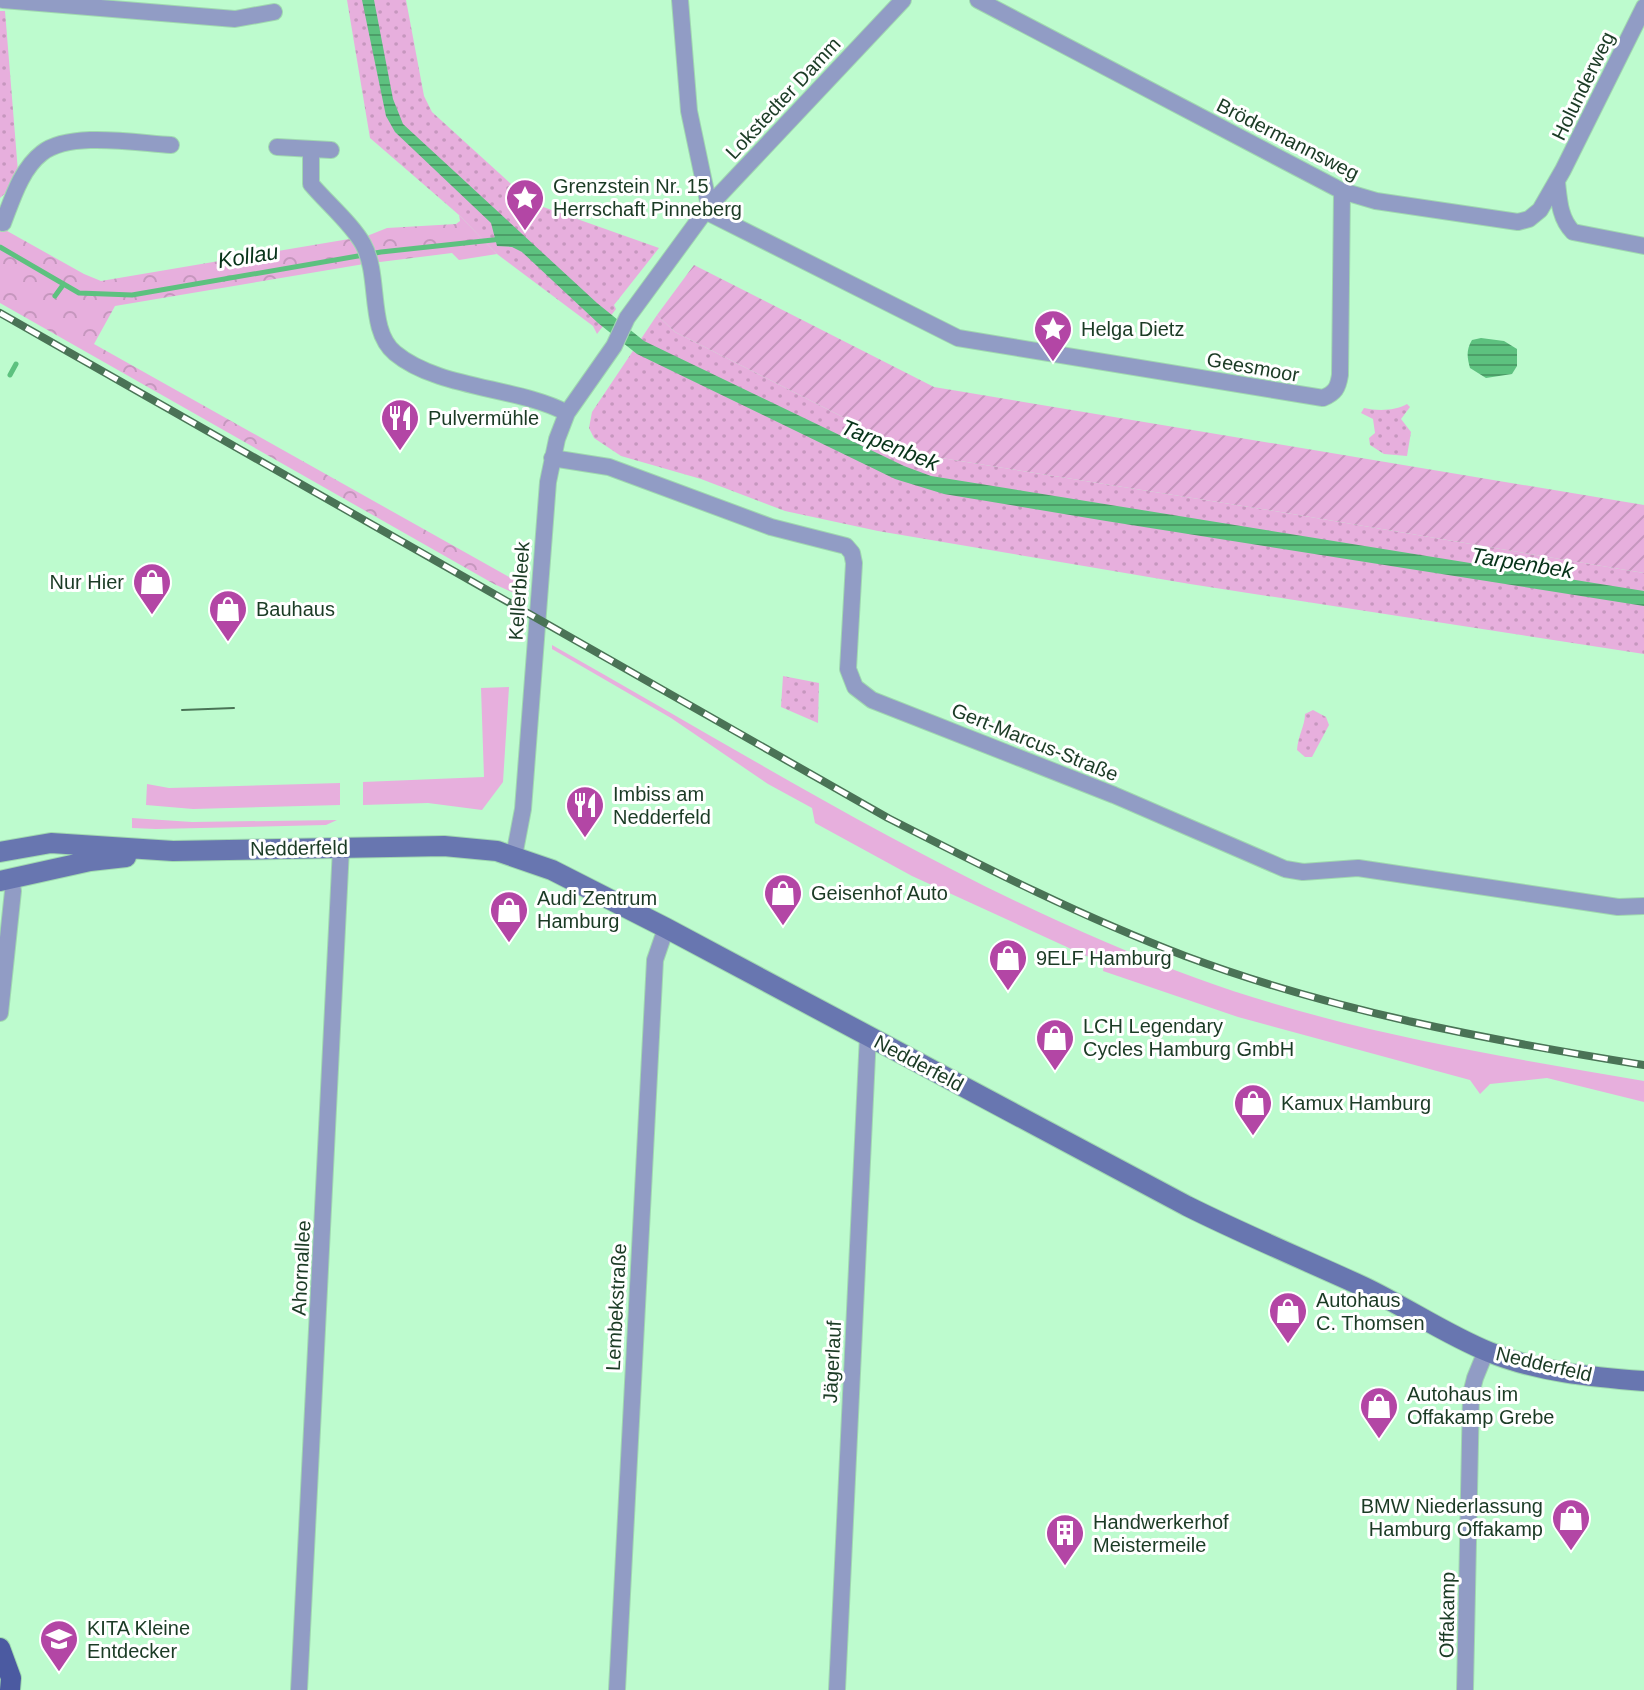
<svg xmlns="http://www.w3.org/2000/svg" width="1644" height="1690" viewBox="0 0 1644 1690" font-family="Arial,sans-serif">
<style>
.grass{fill:#e7afdd}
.forest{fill:url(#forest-crowns)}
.park{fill:url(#park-dots)}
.garden{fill:url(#garden-furrows)}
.water{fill:url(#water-rules)}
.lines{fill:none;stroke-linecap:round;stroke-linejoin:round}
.stream{stroke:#5dc17f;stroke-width:5}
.minor-casing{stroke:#a0d8b0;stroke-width:18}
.secondary-casing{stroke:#a0d8b0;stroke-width:22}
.primary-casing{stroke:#a0d8b0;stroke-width:22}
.minor{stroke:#919cc5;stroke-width:16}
.secondary{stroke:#6876b0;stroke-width:20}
.primary{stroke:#4b5aa1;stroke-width:20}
.tram{stroke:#4a7356;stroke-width:2}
.rail-casing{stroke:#4a7356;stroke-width:8}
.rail{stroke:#fff;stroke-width:5;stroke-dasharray:15;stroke-linecap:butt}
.labels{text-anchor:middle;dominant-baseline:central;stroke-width:6;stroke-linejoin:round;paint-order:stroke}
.street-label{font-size:20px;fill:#1b3b25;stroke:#fff}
.poi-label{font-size:20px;fill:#1b3b25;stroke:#fff;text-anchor:start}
.water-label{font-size:22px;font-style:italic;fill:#073319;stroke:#fff}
</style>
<defs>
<pattern id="forest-crowns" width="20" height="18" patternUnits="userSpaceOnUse" patternTransform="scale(2)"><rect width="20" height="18" fill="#e7afdd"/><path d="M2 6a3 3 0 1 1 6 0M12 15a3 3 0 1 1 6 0" fill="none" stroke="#c697be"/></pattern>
<pattern id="park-dots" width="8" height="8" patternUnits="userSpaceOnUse" patternTransform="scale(2)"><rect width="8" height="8" fill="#e7afdd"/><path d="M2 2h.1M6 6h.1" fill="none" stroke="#c697be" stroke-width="1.8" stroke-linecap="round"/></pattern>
<pattern id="garden-furrows" width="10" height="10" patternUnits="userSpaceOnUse" patternTransform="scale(2)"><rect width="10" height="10" fill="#e7afdd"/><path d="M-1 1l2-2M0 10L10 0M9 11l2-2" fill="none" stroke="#c697be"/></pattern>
<pattern id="water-rules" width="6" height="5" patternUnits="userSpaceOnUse" patternTransform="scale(2)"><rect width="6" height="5" fill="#5dc17f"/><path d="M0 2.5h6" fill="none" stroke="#4c9e68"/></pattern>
</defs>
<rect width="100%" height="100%" fill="#bdfbce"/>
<path class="grass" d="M552,645C762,763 969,895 1196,978C1341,1031 1493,1055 1644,1081V1102L1547,1078L1490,1084L1480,1094L1470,1080L1238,1017L1103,971L1104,964L912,876L815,823L812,808L768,784L671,718L552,649Z
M509,687L503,782L482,810L428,803L363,805V782L484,777L481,688Z
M340,783V805L193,809L146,805L147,784L169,788Z
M132,818L192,822L337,820L326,825L156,829L132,828Z"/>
<path class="forest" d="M459,215L497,254L459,260L452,253L364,264L115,306L94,344L518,582L523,597L494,584L0,303V227L84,274L101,281L367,236L387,228L456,224L460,221Z"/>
<path class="park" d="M347,0H406L424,96L432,112L532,203L659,248L614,305L616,309L597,334L593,326L497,254L459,215L370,138Z
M0,11H5L18,172L10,189L0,198Z
M657,315L675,332L900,446L935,457L1268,510L1644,573V654L1190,584L878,531L785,511L701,479L621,456L594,438L589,428L592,412Z
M1407,404L1410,407L1401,419L1411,432L1407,456L1384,454L1370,445L1369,438L1375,433L1373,419L1361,413L1364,408C1377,411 1395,411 1407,404Z
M783,676L819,683L818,723L781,707Z
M1313,710L1326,717L1329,725L1312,757H1305L1297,750C1298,735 1305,726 1305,714Z"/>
<path class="garden" d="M694,265L934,387L1644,505V573L1268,510L935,457L900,446L675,332L657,315Z"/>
<path class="water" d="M362,0H374L393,99L403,124L597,303L644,341L904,466L931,476L1644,591V606L1106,521L944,494L895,479L637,354L598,323L522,252L512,247L497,246L491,223L395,132L386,116Z
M1481,338L1504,341L1517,349V366L1512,374L1486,378L1470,368C1467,357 1466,350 1472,340Z"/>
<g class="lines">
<path class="stream" d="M0,247L79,293L132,295L381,252L502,239
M55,296L63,285
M10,375L16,364"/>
<defs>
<path id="minor" d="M3,0L235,19L274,12
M680,0L689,111L709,206
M978,0L1342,191L1376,201L1518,222L1529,219L1540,210L1563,170L1644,7
M277,147L331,150
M311,149V184C326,202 352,224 363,244C381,276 367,330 395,353C438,389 519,387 567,413
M1557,182C1559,201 1560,219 1573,232L1644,246
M705,211L958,338L1323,398C1335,393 1338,388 1340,375L1342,191
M0,221L3,223C12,200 21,169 42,153C70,131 136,143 171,145
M552,458L609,467L771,527L846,546L852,553L854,563L848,669L855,687L872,700L1114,795L1285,869L1303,872L1358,868L1618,907L1644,906
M514,856L523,809L548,482L557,439L567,413L614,346L627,318L709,206L903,0
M0,1013L13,891L11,879
M299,1690L341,848
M617,1690L655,960L666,928
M837,1690L868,1035
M1465,1690L1471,1394L1475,1378L1486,1351"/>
<path id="secondary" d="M0,852L51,843L173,851L444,846L497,851L552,870L666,928L1187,1206C1245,1235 1305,1260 1364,1287C1406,1307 1445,1334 1489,1352C1538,1372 1591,1377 1644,1381
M0,881L90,861L126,857"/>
<path id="primary" d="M0,1648L11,1678L10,1690"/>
</defs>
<use href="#minor" class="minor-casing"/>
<use href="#secondary" class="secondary-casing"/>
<use href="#primary" class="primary-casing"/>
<use href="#minor" class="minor"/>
<use href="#secondary" class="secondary"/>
<use href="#primary" class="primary"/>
<path class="tram" d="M182,710L234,708"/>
<defs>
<path id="rail" d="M0,313L888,818C986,868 1082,917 1185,956C1333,1011 1488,1040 1644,1065"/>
</defs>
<use href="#rail" class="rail-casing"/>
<use href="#rail" class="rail"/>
</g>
<defs>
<symbol id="sight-pin" viewBox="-11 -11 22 30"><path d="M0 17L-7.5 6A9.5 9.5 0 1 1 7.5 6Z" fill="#b346a5" stroke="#fff"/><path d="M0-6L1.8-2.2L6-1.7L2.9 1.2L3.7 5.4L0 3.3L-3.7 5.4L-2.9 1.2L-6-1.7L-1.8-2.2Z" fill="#fff"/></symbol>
<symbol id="restaurant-pin" viewBox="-11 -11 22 30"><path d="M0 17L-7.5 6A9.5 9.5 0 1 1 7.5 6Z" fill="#b346a5" stroke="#fff"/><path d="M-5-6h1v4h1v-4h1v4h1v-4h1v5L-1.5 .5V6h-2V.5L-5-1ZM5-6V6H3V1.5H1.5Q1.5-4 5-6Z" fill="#fff"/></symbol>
<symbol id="shop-pin" viewBox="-11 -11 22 30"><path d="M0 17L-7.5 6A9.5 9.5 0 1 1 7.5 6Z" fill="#b346a5" stroke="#fff"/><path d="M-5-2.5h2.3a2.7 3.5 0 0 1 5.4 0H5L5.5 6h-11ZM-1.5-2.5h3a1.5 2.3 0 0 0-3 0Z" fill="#fff"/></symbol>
<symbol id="building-pin" viewBox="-11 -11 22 30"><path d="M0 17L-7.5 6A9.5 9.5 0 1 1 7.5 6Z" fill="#b346a5" stroke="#fff"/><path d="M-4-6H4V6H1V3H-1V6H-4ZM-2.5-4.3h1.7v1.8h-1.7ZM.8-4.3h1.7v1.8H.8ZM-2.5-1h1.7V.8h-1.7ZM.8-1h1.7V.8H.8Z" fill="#fff"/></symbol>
<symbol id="school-pin" viewBox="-11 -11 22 30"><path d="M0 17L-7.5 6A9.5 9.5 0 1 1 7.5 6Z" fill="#b346a5" stroke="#fff"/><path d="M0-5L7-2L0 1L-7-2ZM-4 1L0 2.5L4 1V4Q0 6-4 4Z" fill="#fff"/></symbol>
</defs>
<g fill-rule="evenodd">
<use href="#sight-pin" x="503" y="176" width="44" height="60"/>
<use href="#sight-pin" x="1031" y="307" width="44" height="60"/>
<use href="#restaurant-pin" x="378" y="396" width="44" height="60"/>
<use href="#shop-pin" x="130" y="560" width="44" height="60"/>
<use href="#shop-pin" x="206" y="587" width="44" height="60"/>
<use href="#restaurant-pin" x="563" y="783" width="44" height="60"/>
<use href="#shop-pin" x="761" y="871" width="44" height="60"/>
<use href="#shop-pin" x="487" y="888" width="44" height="60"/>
<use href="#shop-pin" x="986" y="936" width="44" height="60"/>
<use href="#shop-pin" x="1033" y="1016" width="44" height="60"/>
<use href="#shop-pin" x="1231" y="1081" width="44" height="60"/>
<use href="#shop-pin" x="1266" y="1289" width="44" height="60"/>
<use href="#shop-pin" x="1357" y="1384" width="44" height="60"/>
<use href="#shop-pin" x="1549" y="1496" width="44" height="60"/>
<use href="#building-pin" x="1043" y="1511" width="44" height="60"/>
<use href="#school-pin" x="37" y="1617" width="44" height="60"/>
</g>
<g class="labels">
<g class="street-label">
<text transform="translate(1583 86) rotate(-64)">Holunderweg</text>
<text transform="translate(783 98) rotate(-47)">Lokstedter Damm</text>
<text transform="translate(1288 139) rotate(27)">Brödermannsweg</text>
<text transform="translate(1253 367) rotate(10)">Geesmoor</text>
<text transform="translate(519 591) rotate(-86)">Kellerbleek</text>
<text transform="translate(1035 742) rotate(22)">Gert-Marcus-Straße</text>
<text transform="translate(299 848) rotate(-1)">Nedderfeld</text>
<text transform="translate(919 1063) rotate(28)">Nedderfeld</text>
<text transform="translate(301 1268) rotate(-87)">Ahornallee</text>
<text transform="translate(616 1307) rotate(-87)">Lembekstraße</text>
<text transform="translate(832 1362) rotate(-87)">Jägerlauf</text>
<text transform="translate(1544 1364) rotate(13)">Nedderfeld</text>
<text transform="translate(1447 1615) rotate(-89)">Offakamp</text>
</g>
<g class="poi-label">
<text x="553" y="186">Grenzstein Nr. 15<tspan x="553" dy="23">Herrschaft Pinneberg</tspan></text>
<text x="1081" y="329">Helga Dietz</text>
<text x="428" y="418">Pulvermühle</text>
<text x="124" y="582" text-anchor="end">Nur Hier</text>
<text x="256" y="609">Bauhaus</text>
<text x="613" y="794">Imbiss am<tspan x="613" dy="23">Nedderfeld</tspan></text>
<text x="811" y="893">Geisenhof Auto</text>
<text x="537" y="898">Audi Zentrum<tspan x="537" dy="23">Hamburg</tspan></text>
<text x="1036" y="958">9ELF Hamburg</text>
<text x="1083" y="1026">LCH Legendary<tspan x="1083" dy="23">Cycles Hamburg GmbH</tspan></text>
<text x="1281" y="1103">Kamux Hamburg</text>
<text x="1316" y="1300">Autohaus<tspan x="1316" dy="23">C. Thomsen</tspan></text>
<text x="1407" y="1394">Autohaus im<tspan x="1407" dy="23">Offakamp Grebe</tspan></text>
<text x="1543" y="1506" text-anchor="end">BMW Niederlassung<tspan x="1543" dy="23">Hamburg Offakamp</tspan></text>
<text x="1093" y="1522">Handwerkerhof<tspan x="1093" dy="23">Meistermeile</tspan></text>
<text x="87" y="1628">KITA Kleine<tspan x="87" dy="23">Entdecker</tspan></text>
</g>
<g class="water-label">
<text transform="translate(248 256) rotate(-9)">Kollau</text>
<text transform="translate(890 445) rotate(22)">Tarpenbek</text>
<text transform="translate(1522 563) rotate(9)">Tarpenbek</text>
</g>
</g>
</svg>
